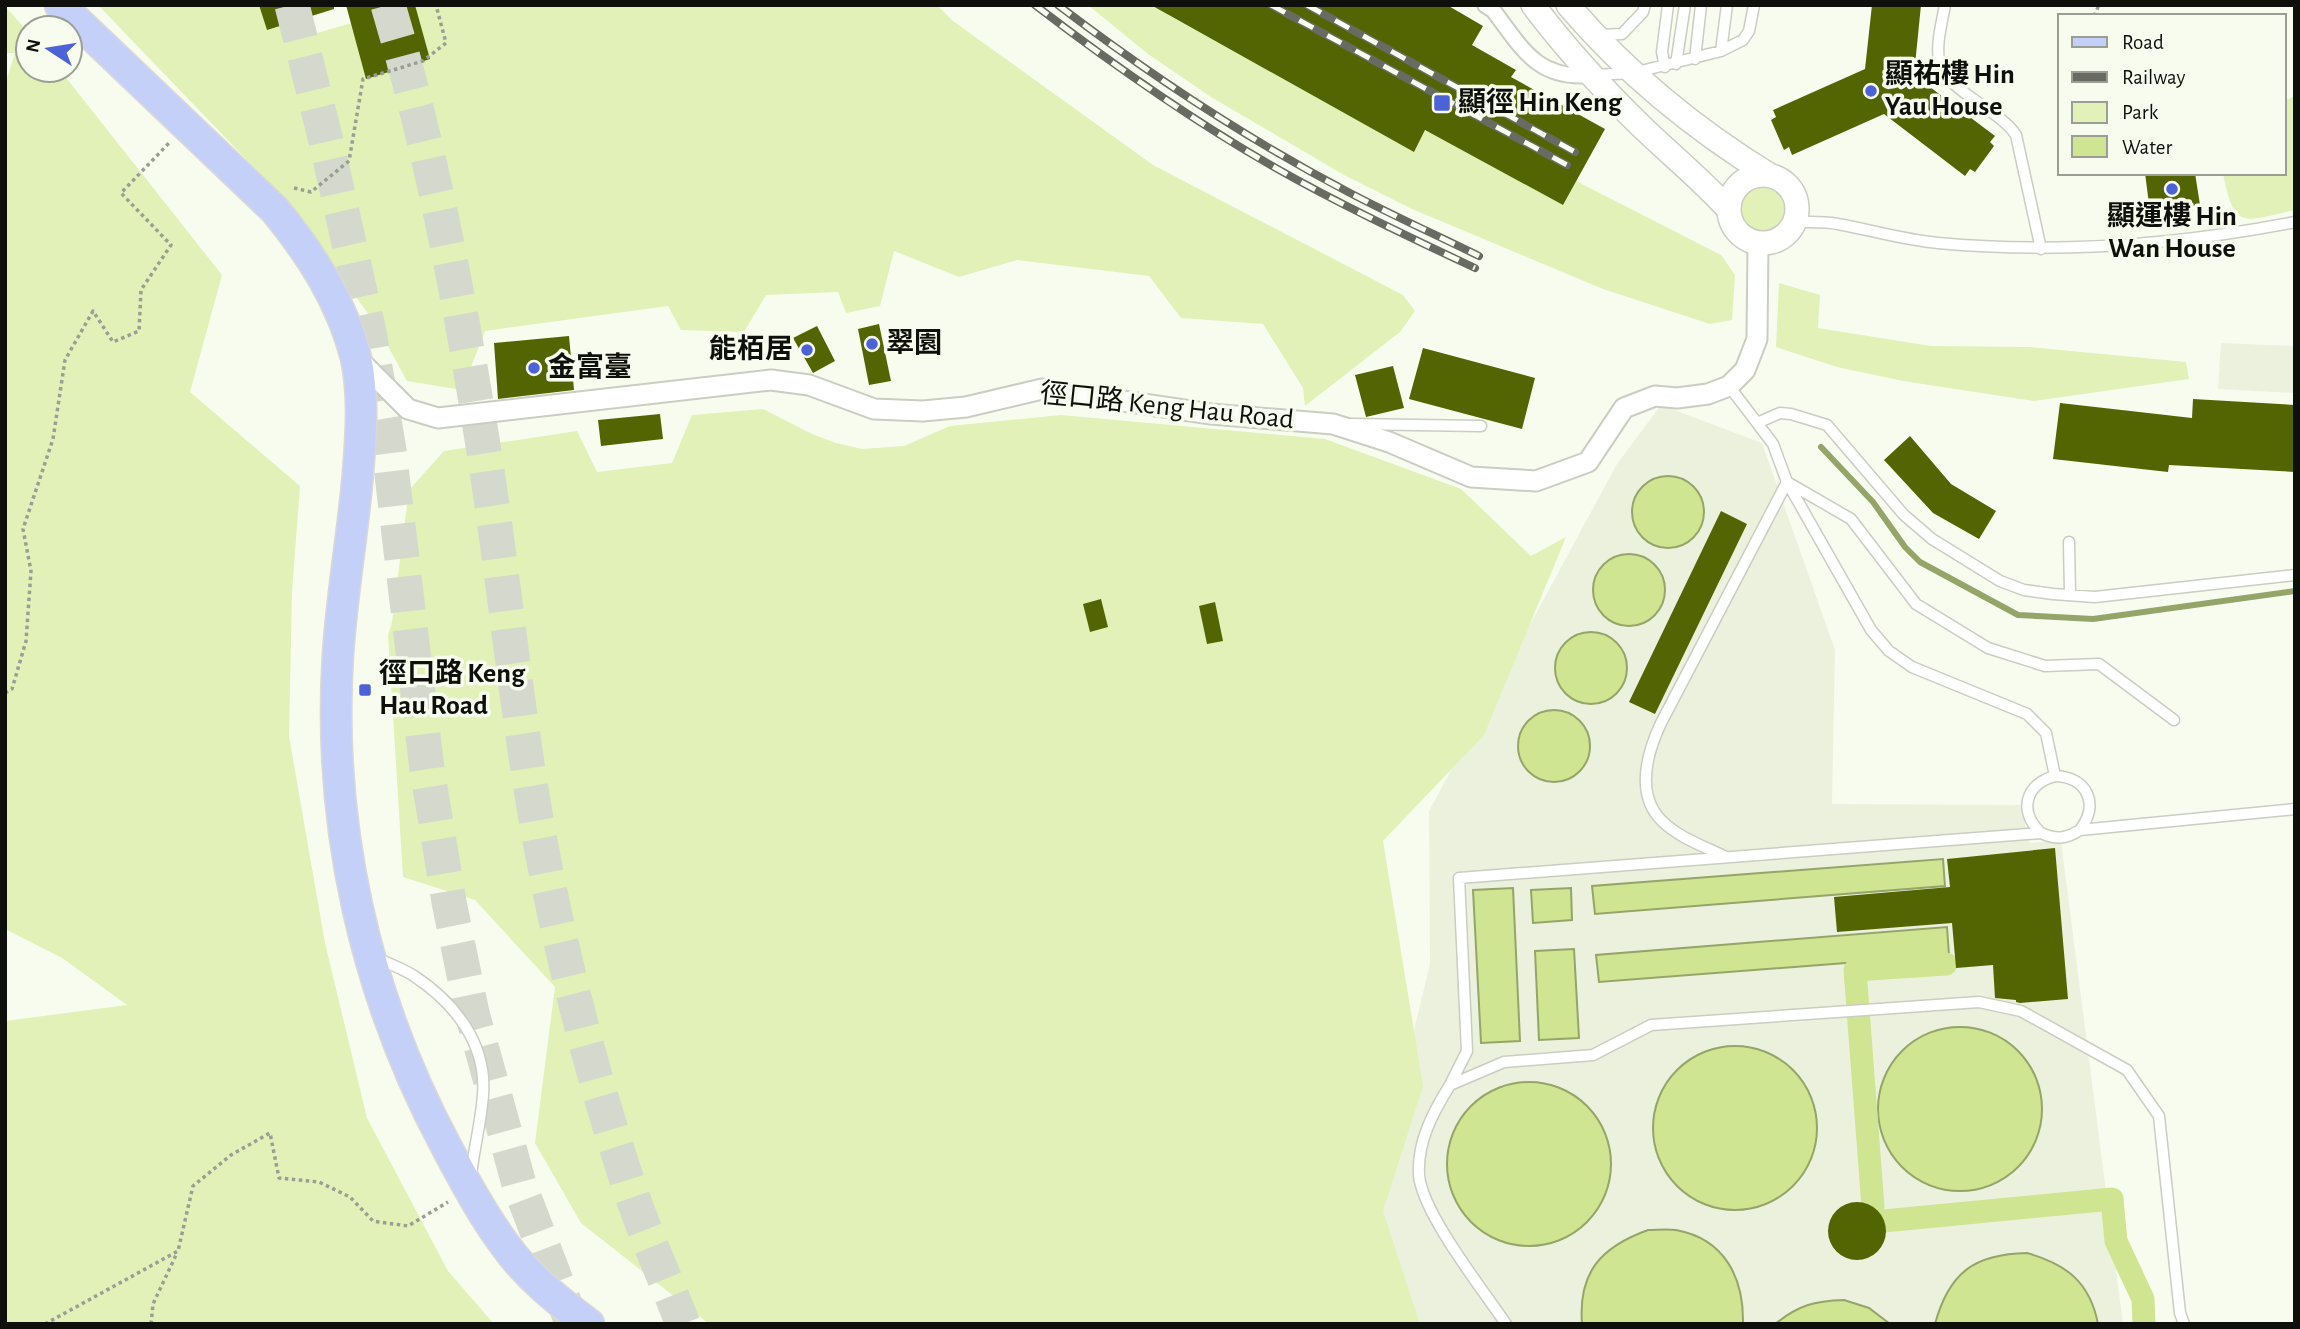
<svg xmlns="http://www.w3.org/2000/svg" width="2300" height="1329" viewBox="0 0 2300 1329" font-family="'Alegreya Sans','Noto Sans TC',sans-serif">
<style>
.built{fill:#ecf1de}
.green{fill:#e1f1b7}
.water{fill:#cfe591;stroke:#95a569;stroke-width:2}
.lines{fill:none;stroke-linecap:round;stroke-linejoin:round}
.stream{stroke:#95a569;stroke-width:6}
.canal{stroke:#cfe591;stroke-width:23}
.building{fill:#536403}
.motorway-tunnel{stroke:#d5d9cd;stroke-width:35;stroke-dasharray:35 18;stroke-linecap:butt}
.service-casing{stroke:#cacdc1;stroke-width:13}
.pedestrian-casing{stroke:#cacdc1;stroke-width:18}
.minor-casing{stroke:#cacdc1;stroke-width:23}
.tertiary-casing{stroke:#cacdc1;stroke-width:26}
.primary-casing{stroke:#d9d9d8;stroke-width:33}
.path{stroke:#9c9e95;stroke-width:3.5;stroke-dasharray:3.5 3.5;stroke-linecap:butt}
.service{stroke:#fff;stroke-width:10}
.pedestrian{stroke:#fff;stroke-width:14}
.minor{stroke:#fff;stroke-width:19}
.tertiary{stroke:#fff;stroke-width:23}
.primary{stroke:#c4d0f7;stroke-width:30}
.rail-casing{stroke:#696b63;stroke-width:8}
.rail{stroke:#f8fcef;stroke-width:5;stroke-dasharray:16;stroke-linecap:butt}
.poi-dot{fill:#4e62d7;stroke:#f8fcef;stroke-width:2.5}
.labels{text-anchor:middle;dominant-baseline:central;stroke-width:7;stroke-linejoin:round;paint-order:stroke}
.poi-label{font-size:28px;font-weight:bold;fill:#0f100c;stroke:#f8fcef;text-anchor:start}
.street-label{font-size:28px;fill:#0f100c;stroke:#f8fcef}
</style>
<rect width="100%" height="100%" fill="#f8fcef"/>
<path class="built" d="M2221,343L2295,346V393L2218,389Z
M1661,405L1762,443L1835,650L1832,804L2020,805L2030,843L2061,841L2123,1324H1378L1372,1203L1430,964L1429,811L1617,464Z"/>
<path class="green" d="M98,5H279L289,41L415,5H937L953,21L1153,165L1403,295L1415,311L1400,332L1305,406L1303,388L1263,324L1181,318L1149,276L1017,260L959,277L894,251L880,306L846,313L838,292L766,295L744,332L681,330L668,306L485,331L462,390L407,381L377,326L289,204Z
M1088,5H1172L1168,15L1413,151L1425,130L1563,205L1576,181L1721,255L1735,275L1732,320L1710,324L1603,289L1412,209L1344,175L1211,97L1148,54Z
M5,6L28,32V70H60L222,275L190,392L300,486L292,592L289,736L325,943L367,1118L448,1271L494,1324H5V1021L127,1005L62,958L5,929V84L15,53H5Z
M2295,96V210C2244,221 2234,232 2223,173H2284V101Z
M1733 210a30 30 0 1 1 60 0a30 30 0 1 1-60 0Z
M1779,283L1820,295L1818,328L1931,346L2029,347L2186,362L2189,379L2034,401L1903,381L1837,367L1776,347Z
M763,409L812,434L836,443L862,449L904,446L950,426L1061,415L1325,439L1461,489L1531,556L1566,537L1484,735L1383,841L1423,1086L1383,1211L1420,1324H709L581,1223L535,1143L555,987L475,900L403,877L388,635L392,622L409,490L444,451L577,431L597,472L672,463L692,415Z"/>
<path class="water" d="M1632 512a36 36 0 1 1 72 0a36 36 0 1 1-72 0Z
M1593 590a36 36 0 1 1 72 0a36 36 0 1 1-72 0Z
M1555 668a36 36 0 1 1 72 0a36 36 0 1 1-72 0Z
M1518 746a36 36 0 1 1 72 0a36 36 0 1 1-72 0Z
M1943,859L1945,886L1595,914L1592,886Z
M1513,888L1520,1041L1481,1043L1473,890Z
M1571,888L1572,920L1533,923L1531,890Z
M1947,927L1949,955L1599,982L1596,955Z
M1574,949L1579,1038L1539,1040L1535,951Z
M1878 1109a82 82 0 1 1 164 0a82 82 0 1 1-164 0Z
M1653 1128a82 82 0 1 1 164 0a82 82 0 1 1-164 0Z
M1447 1164a82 82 0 1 1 164 0a82 82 0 1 1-164 0Z
M1648,1230C1657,1230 1667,1229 1676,1230C1725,1239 1744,1278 1743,1324H1582C1578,1272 1601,1247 1648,1230Z
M2027,1253C2066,1264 2090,1282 2098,1324H1935C1949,1272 1975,1254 2027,1253Z
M1844,1300L1869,1308L1890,1324H1775C1799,1305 1814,1301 1844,1300Z"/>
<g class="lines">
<path class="stream" d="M1821,447L1873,502L1905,547L1920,562L2018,615L2093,619L2295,591"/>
<path class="canal" d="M1873,1207L1855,970L1946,964
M1884,1221L2112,1199L2116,1241L2143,1299L2144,1324"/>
</g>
<path class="building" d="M259,5H334V9L267,30Z
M346,5H415L430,59L366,79Z
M1151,5H1447L1483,26L1472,45L1516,70L1511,77L1605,129L1563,205L1425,130L1414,152Z
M1872,5H1921L1914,75L1995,136L1990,142L1994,146L1975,172L1970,169L1965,176L1884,114L1792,155L1789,147L1784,150L1771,120L1776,117L1773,110L1865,69Z
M2145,173H2195L2200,205L2193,206V211L2157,216V211L2150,212Z
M879,324L891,381L869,385L858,329Z
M817,326L835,361L813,373L793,338Z
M569,336L574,390L498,399L494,343Z
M1423,348L1535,378L1522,429L1409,399Z
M1393,366L1404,408L1366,417L1355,375Z
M2193,399L2295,405V472L2169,465L2168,472L2053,459L2060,403L2192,418Z
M660,414L663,439L601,446L598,420Z
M1910,436L1951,484L1996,511L1979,539L1933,513L1884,460Z
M1721,511L1747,524L1655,714L1629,702Z
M1101,599L1108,627L1090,632L1083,604Z
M1215,602L1223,641L1207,644L1199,606Z
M2055,848L2068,999L2020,1003L2016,1002V1000L1995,998L1993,965L1956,968L1952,923L1837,932L1834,897L1950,887L1947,859Z
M1828 1231a29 29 0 1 1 58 0a29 29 0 1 1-58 0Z"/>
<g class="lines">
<path class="motorway-tunnel" d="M292,5L326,141L369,332L389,450L427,769L449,902L472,1013L519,1184L571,1320
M388,5C432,153 461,305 485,458C507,599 519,742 548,882C568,980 593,1076 624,1171C640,1223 663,1273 683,1324"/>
<defs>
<path id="service" d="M1945,5C1942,22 1936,43 1939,60C1944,90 1999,109 2016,135L2041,249
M1600,35L1622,34L1643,12L1645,5
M1721,51L1727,5
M1695,59L1701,5
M1676,64L1685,5
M1665,67L1662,52L1668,5
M1594,75L1633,73L1721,51L1743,40L1749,31L1754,5
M1795,222C1809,222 1824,221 1838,224C1871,230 1904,240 1938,243C2058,254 2177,245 2295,222
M1729,386L1773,444L1787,482L1871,630L1889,651L1912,667L2027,714L2046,733L2055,776C2025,784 2018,812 2041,833L1459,878L1467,1051L1450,1085L1504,1062L1593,1055L1651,1025L1979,1002L2021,1011L2127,1070L2159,1116L2180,1313L2184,1324
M1757,423L1780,413L1791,414L1827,425L1904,515L1932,539L2000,581L2024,590L2053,594L2095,597L2295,575
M1352,424L1481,426
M1787,482L1851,519L1916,604L1988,648L2045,666L2099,664L2174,720
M2069,542L2070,595
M2055,776C2087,777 2100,804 2080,830
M2041,833C2056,840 2066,839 2080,830L2295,809
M1724,856C1703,846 1678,837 1662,821C1635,794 1647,753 1661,723L1787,482
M376,957C388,964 402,968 414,976C455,1003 487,1044 483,1095C481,1122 474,1148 471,1175
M1450,1085C1433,1112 1417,1142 1419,1175C1422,1213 1483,1290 1506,1324"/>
<path id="pedestrian" d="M1485,5L1493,10C1522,48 1537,80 1591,75"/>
<path id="minor" d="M356,357L408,409L438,418L771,380L809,385L874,409L923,411L966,407L1042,389L1211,414L1333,424L1389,442L1471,477L1536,481L1588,462L1624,408L1655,396L1677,398L1708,394L1729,386L1745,370L1757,339L1758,244"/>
<path id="tertiary" d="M1533,5C1566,49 1603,89 1642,127C1671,155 1702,180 1729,210
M1568,5C1626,73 1694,129 1771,176
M1729 209a34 34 0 1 1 68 0a34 34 0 1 1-68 0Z"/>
<path id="primary" d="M60,5L275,210C311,254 342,302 356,358C364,395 361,435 358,473C353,533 342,593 338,654C327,825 365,995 446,1146C464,1180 482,1214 505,1245C527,1276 558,1301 589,1324"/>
</defs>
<use href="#service" class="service-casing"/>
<use href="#pedestrian" class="pedestrian-casing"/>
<use href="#minor" class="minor-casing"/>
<use href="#tertiary" class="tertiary-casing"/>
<use href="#primary" class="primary-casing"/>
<path class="path" d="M2094,16L2099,5
M294,188L311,192L349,161L363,79L423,61L446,43L436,5
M5,693L12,689L26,641L31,571L23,529L53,439L65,360L93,311L113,342L139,331L141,290L171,245L121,193L169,143
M45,1324L178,1251L193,1186L231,1155L270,1133L279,1178L319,1182L350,1197L373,1221L408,1226L448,1202
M151,1324L153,1304L177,1253"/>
<use href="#service" class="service"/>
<use href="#pedestrian" class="pedestrian"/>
<use href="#minor" class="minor"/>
<use href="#tertiary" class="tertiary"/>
<use href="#primary" class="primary"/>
<defs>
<path id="rail" d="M1035,5C1112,64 1190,119 1274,167C1339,204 1407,236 1475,268
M1058,5C1150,75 1247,139 1350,193C1392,215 1436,235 1479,256
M1271,5L1567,165
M1307,5L1575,152"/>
</defs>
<use href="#rail" class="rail-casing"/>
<use href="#rail" class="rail"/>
</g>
<g class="poi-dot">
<circle cx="1871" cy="91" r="7"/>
<rect x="1433" y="94" width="18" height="18" rx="3.5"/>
<circle cx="2172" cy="189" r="7"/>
<circle cx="872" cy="344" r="7"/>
<circle cx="807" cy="350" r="7"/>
<circle cx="534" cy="368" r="7"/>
<rect x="358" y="683" width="14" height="14" rx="3.5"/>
</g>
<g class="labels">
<g class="poi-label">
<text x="1885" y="75">顯祐樓 Hin<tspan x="1885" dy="32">Yau House</tspan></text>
<text x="1458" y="103">顯徑 Hin Keng</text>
<text x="2172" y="217" text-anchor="middle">顯運樓 Hin<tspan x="2172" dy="32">Wan House</tspan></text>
<text x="886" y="344">翠園</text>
<text x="793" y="350" text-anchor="end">能栢居</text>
<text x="548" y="368">金富臺</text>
<text x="379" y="674">徑口路 Keng<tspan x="379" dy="32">Hau Road</tspan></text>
</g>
<g class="street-label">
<text transform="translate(1167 407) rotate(6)">徑口路 Keng Hau Road</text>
</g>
</g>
<rect width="2300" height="1329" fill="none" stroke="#0f100c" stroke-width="14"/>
<rect x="2058" y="14" width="228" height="161" fill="#f8fcef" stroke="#9b9e94" stroke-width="2"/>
<rect x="2072" y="37" width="35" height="10" fill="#c4d0f7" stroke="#9b9e94" stroke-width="2"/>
<text x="2122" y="49" font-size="21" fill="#0f100c">Road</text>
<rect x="2072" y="72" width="35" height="10" fill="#696b63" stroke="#9b9e94" stroke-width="2"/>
<text x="2122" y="84" font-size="21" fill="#0f100c">Railway</text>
<rect x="2072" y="102" width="35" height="21" fill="#e1f1b7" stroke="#9b9e94" stroke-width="2"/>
<text x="2122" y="119" font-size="21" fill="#0f100c">Park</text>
<rect x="2072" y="136" width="35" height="21" fill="#cfe591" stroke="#9b9e94" stroke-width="2"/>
<text x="2122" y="154" font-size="21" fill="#0f100c">Water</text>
<g transform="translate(49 49) rotate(282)"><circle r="33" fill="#f8fcef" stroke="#9b9e94" stroke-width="2"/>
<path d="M0-5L12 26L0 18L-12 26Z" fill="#4e62d7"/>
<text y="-10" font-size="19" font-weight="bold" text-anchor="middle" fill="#0f100c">N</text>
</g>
</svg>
